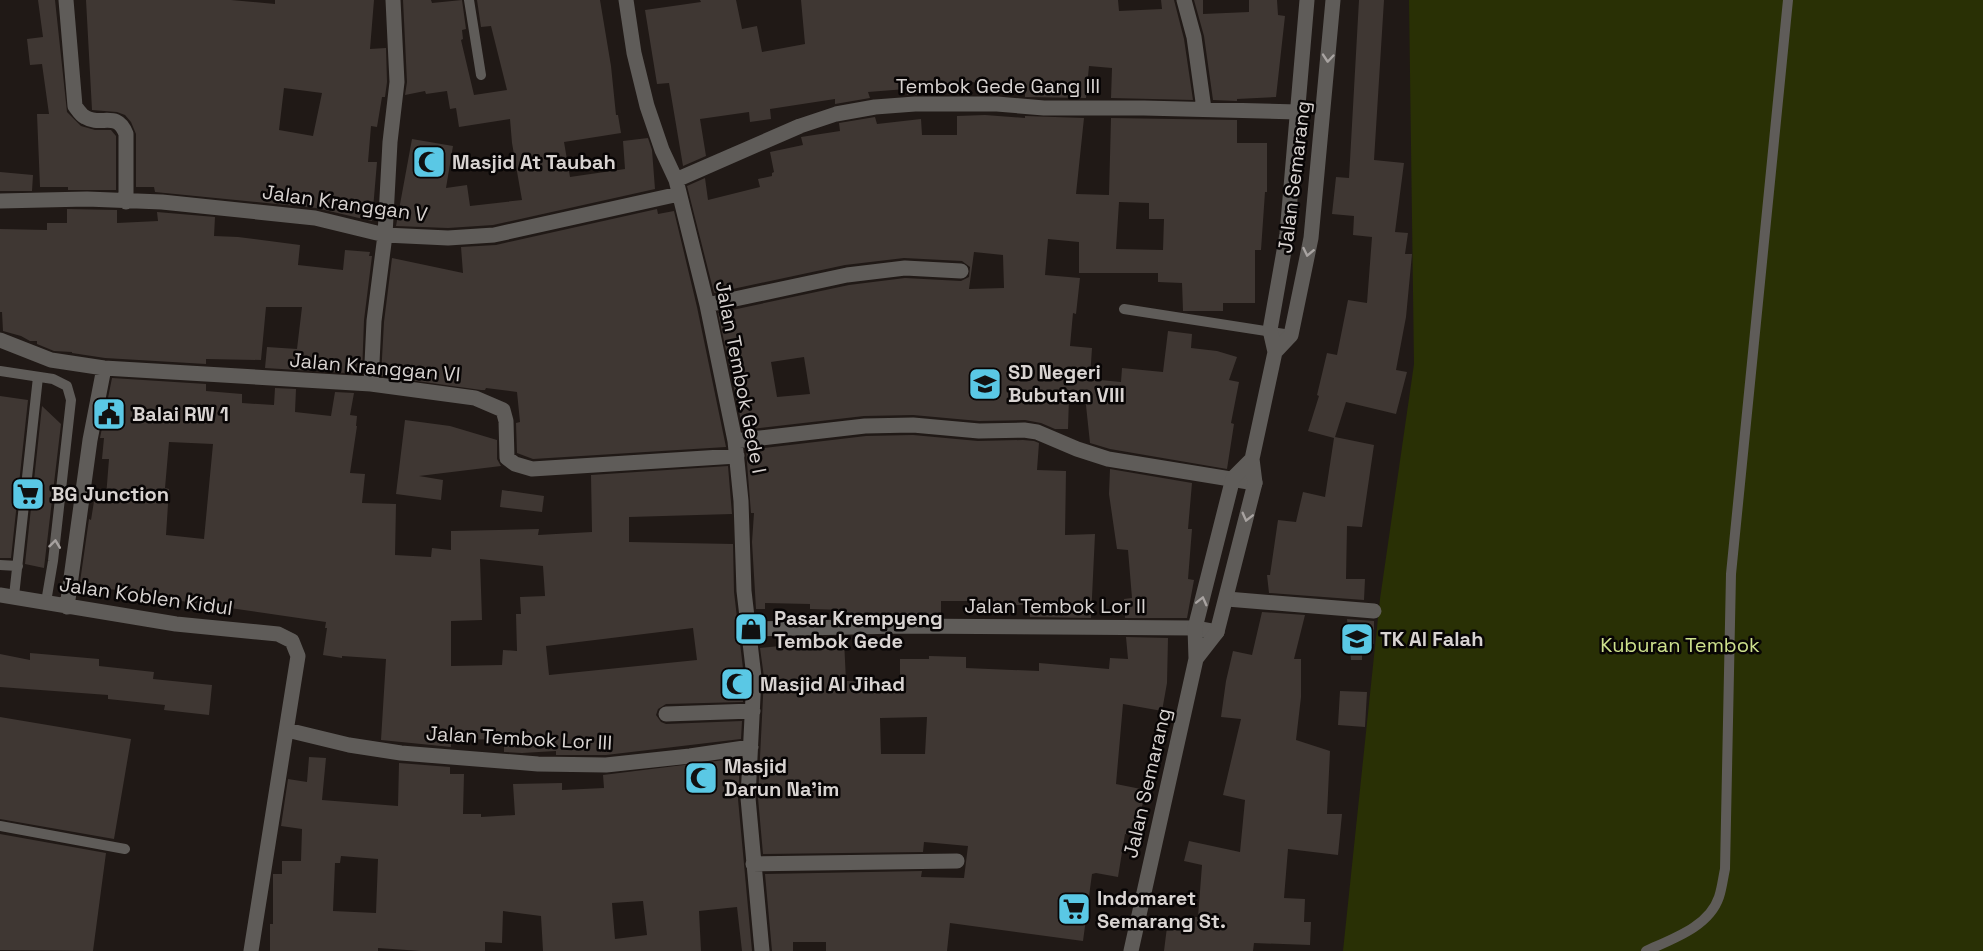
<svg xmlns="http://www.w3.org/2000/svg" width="1983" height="951" viewBox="0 0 1983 951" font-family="'Space Grotesk',sans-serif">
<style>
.green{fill:#293005}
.building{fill:#3f3733;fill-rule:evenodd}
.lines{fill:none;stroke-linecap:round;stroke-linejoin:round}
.service{stroke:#5f5c59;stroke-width:10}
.minor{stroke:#5f5c59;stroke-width:15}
.tertiary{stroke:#5f5c59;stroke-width:15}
.oneway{stroke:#a8a3a1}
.labels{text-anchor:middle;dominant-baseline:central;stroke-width:5;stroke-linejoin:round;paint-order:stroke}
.street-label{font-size:20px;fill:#d8d3d1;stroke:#080505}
.poi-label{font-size:20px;font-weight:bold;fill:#d8d3d1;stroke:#080505;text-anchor:start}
.park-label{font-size:20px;fill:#cee18d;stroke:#080505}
</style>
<rect width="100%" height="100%" fill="#201916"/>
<path class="green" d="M1409,0H1983V951H1343L1380,599L1414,364Z"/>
<path class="building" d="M38,0H55L67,112L81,126L95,130H111L116,136V190H68V187H40L37,114H49L42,64L30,65L27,39L43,37Z
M86,0H231L275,4V0H374L370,49L386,48L387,82L385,97H382L377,127L371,126L368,162H377L372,221L316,208L155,192L154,187H136V134L131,122L125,115L117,112L92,110ZM284,88L322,93L313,136L279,130Z
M403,0H431L432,3L462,0L466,29L462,30L463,39L461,40L474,95L507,90L491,26L481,27L477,0H600L611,66L616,115H618L621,133L564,142L570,177L625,169L623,141L648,138L652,150L655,189L493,225L448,228L396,226L412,139L453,146L446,188L467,185L470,206L522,200L512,143L510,119L459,127L456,108L450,109L447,91L426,94L425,91L405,95L407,82Z
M700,0H736L742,29L757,26L762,52L805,44L801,0H1118L1119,11L1162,9L1161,0H1174L1184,39L1193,100L1111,98L1112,68L1089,66L1086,98L1025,97V86L970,82L941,85L942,94L907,95L906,89L868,92L870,98L835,104V99L770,109L771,119L750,122L749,112L700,119L706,156L683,166L669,83L657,84L645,10L701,2Z
M1194,0H1203V14L1249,12V0H1277L1278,15L1285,16L1276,97L1237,99V101L1213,100L1204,36Z
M1359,0H1384L1374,160L1404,163L1395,232L1408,233L1405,254H1412L1406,317L1396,370L1407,372L1396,414L1346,402L1335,437L1374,445L1362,527L1347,526L1346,579H1365L1364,600L1269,593L1267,575H1270L1278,520L1296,522L1303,492L1325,497L1334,438L1308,431L1319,396L1317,395L1327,353L1337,355L1348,300L1367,303L1372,237L1353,235L1354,216L1332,214L1336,177L1349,178Z
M985,115L1025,118V116L1084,118L1076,194L1109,195L1111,118L1237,120V143H1267V192H1265L1261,250H1255V303H1223V311H1183L1182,283L1158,282V273H1079V242L1048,239L1045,275L1080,278L1076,314L1073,313L1070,346L1092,348L1090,379L1121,382L1122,368L1163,372L1168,331L1192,334L1191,348L1217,351L1237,357L1229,380L1239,382L1231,423L1234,424L1227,469L1110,449L1090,443L1085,396L1069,397L1068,429H1055L1041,423L1025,420L979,421L913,415L864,416L743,430L718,313L849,285L905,278L961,281L969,277L970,267L962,261L904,258L845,265L714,293L687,186L705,178L708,200L760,187L758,179L772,176V173L774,172L770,152L803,145L801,137L840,131L839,123L875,117L877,124L921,119L922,135H957V116ZM1119,202L1149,203V219H1164L1163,250L1116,249ZM974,252L1003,255L1004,288L969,289ZM804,357L810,394L777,397L771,362Z
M0,172L33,175L32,191H0Z
M67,209L117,210V223L158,221L157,212L215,217L214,236L238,237L300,245L298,265L343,270L345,250L370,252L369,256H372L364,320L362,374L265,368L267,347L297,349L302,307H266L261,360L206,359V364L105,358L72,353V352L54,351L37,344V341H30L21,336L3,331L2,312H0V229L47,230V223H67Z
M657,209L658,214L674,211L697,307L726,447L533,459L517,453L516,423L520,422L517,392L486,388L485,390H481L381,376L384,322L392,258L463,273L461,247L496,245Z
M112,378L206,384V391L242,394V403L274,405L275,388L296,389L295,412L331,416L335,392L354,393L350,415L357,416L356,426H357L350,473L365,474L362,503L396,504L395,555L431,557L432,548L451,550V531L539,529L538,535L592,532L591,475L728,466L732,514L629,517V542L733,544L734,592L744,677L743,702L666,704L658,709L656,715L661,722L666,724L742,721L741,739L606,755H556V751L522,753L504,752V739L451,740V747L381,740L386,659L342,656V658L323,655L327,628H325L326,622L174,600L175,597L100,588V585L80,582L89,519L91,520L95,495L106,497L109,459H102L104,438H100ZM169,442L213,444L204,539L166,535L169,489L165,488ZM480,559L543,566L545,596L520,597L521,614H516L517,651L503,650L502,665L451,666V621L482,620ZM693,628L697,660L549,675L546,646Z
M0,396L28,400L11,558H0Z
M42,406L61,424L44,568L25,564Z
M405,420L450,426L497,440V459L501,466L419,476L443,480L441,500L396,494Z
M913,435L978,441L1023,440L1034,441L1039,443L1037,470L1066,471L1065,535L1095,534L1091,618L1030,617V605H1002V602L982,601H941V616H935L845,617L844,610L810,609V604L765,603V609H756L752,542L754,513H751L746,450L866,436Z
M1110,469L1192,483L1188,529H1192L1188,579L1194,580L1187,618H1125L1124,599L1132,598L1128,550L1117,549L1109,494Z
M502,490L544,496L542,512L500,507Z
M1262,612L1305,615L1294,659H1301V697L1296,740L1330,751L1327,814H1342L1338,855L1288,849L1284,898L1305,899L1304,922H1311L1310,945L1254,943L1253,951H1164L1167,927L1193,930L1195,917H1198L1202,865L1184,861L1189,841L1240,852L1245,800L1223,795L1241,719L1221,717L1226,681L1233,651L1252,655Z
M1347,619L1374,621V644L1362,645V660H1351Z
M1126,637L1168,638L1167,683L1162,711L1123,704L1116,784L1146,790L1135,836L1125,834L1118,877L1096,873L1092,874L1083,941L950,923L947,951H826V942H793V951H772L765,874L922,871L921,877L964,878L968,846L924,842L923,852L763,854L758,798L764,677L760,648L844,640L846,681H900V659H929V656L966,657V668L1039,671V663L1109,669L1110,658L1128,659ZM927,717L925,754H881L880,718Z
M30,653L99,659V666L154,672L153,679L212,685L209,715L164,710L165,705L108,699V695L0,687V654L30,660Z
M1340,691L1367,692L1365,727L1338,725Z
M0,717L131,739L114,839L0,819Z
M309,757L326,758L322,800L398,806L399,763L450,767V774H464L463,814H481V817L515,815L513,784L562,783V790L604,788L603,775L740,758L738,799L752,951H742L737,907L699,911L701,951H543L541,916L503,911L502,943L485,942V951H421L378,948V951H270V924H273V874H282V861H301L302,829L281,826L288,779L307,782ZM341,856L378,859L376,913L333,911L335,863H340ZM643,901L647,935L615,939L612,903Z
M0,834L106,853L93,951L0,950Z"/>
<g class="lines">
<path class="service" d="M469,0L481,75
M1124,309L1291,335
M0,371L53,379L67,386L71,400L53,561L46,602
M0,565L18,566
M14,596L38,377
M0,826L125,849
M1646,951C1672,939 1709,927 1719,897C1722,888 1723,878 1725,869L1731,574L1788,0"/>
<path class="minor" d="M66,0L75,106C78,110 81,115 85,117C101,127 117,110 126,134V202
M626,0L634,53L647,106L662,150L676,180L707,305L735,441L741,501L744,591L754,677L748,798L762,951
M1184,0L1194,37L1204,109
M676,180L800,126L836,114L875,107L915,104H997L1044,108H1144L1298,112
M0,201L87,199L162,202L315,218L385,235L448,238L494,235L679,194
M707,305L847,275L905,268L961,271
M0,340L51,360L104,368L371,384L475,398L503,410L506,421L507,458L515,464L532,469L737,456
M371,384L374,321L385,235L390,142L397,82L393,0
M735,441L865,426L913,425L979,431L1024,430L1037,432L1077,449L1108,459L1255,483
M0,595L176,624L278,634L292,641L298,656L251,951
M1227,599L1374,611
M67,607L90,440L104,368
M748,629L902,626L1195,628L1217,632
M666,714L753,711
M287,730L349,745L401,753L538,764L606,765L690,756L751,747
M753,864L957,861"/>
<path class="tertiary" d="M1275,352L1291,335L1311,238L1333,0
M1196,659L1217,632L1255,483L1252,459L1275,352L1270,330L1287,234L1307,0
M1131,951L1196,659L1195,628L1233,478L1252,459"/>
</g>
<defs><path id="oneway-chevron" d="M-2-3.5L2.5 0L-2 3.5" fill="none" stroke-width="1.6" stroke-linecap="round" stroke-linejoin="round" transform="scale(1.5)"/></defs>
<g class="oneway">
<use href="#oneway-chevron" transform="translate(1328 58) rotate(95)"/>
<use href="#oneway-chevron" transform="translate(1308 252) rotate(102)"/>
<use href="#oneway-chevron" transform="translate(1247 517) rotate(104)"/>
<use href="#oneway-chevron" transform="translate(55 544) rotate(-83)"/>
<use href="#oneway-chevron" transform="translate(1202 601) rotate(-76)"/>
</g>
<defs>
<symbol id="mosque-square" viewBox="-11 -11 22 22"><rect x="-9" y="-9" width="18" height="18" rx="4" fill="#5ac8e5" stroke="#080505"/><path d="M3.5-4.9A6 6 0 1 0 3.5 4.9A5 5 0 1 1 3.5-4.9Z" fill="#111"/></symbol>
<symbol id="school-square" viewBox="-11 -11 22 22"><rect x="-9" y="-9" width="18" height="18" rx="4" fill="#5ac8e5" stroke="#080505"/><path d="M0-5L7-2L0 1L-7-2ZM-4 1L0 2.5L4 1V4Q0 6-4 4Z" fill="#111"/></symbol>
<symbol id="civic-square" viewBox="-11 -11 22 22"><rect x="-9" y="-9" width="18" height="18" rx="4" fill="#5ac8e5" stroke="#080505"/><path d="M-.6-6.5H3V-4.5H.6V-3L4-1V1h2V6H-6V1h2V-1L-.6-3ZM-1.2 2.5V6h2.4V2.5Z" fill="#111"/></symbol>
<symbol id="supermarket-square" viewBox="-11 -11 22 22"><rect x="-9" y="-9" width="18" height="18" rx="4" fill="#5ac8e5" stroke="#080505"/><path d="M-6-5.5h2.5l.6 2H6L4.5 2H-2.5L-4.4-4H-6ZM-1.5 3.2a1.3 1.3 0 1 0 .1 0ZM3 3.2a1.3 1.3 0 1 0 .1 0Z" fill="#111"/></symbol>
<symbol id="shop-square" viewBox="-11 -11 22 22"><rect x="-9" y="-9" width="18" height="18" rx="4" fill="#5ac8e5" stroke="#080505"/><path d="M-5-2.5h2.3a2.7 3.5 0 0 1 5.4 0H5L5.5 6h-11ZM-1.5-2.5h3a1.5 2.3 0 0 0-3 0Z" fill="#111"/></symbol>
</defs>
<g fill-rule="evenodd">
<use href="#mosque-square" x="410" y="143" width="38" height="38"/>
<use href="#school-square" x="966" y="365" width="38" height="38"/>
<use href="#civic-square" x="90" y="395" width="38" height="38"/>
<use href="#supermarket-square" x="9" y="475" width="38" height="38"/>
<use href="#shop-square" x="732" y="610" width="38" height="38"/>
<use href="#school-square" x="1338" y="620" width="38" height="38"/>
<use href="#mosque-square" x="718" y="665" width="38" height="38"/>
<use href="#mosque-square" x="682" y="759" width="38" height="38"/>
<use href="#supermarket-square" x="1055" y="890" width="38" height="38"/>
</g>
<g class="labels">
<g class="street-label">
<text x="998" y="86">Tembok Gede Gang III</text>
<text transform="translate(1294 177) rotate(-83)">Jalan Semarang</text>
<text transform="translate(345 203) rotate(8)">Jalan Kranggan V</text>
<text transform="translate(375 367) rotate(5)">Jalan Kranggan VI</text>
<text transform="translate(741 377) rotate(79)">Jalan Tembok Gede I</text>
<text transform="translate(146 596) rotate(8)">Jalan Koblen Kidul</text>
<text x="1055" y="606">Jalan Tembok Lor II</text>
<text transform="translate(519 738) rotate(3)">Jalan Tembok Lor III</text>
<text transform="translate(1147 783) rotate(-77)">Jalan Semarang</text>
</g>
<g class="poi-label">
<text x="452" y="162">Masjid At Taubah</text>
<text x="1008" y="372">SD Negeri<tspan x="1008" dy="23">Bubutan VIII</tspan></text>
<text x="132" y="414">Balai RW 1</text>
<text x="51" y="494">BG Junction</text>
<text x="774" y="618">Pasar Krempyeng<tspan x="774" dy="23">Tembok Gede</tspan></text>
<text x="1380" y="639">TK Al Falah</text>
<text x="760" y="684">Masjid Al Jihad</text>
<text x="724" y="766">Masjid<tspan x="724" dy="23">Darun Na'im</tspan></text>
<text x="1097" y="898">Indomaret<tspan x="1097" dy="23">Semarang St.</tspan></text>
</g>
<g class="park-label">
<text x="1680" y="645">Kuburan Tembok</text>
</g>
</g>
</svg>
